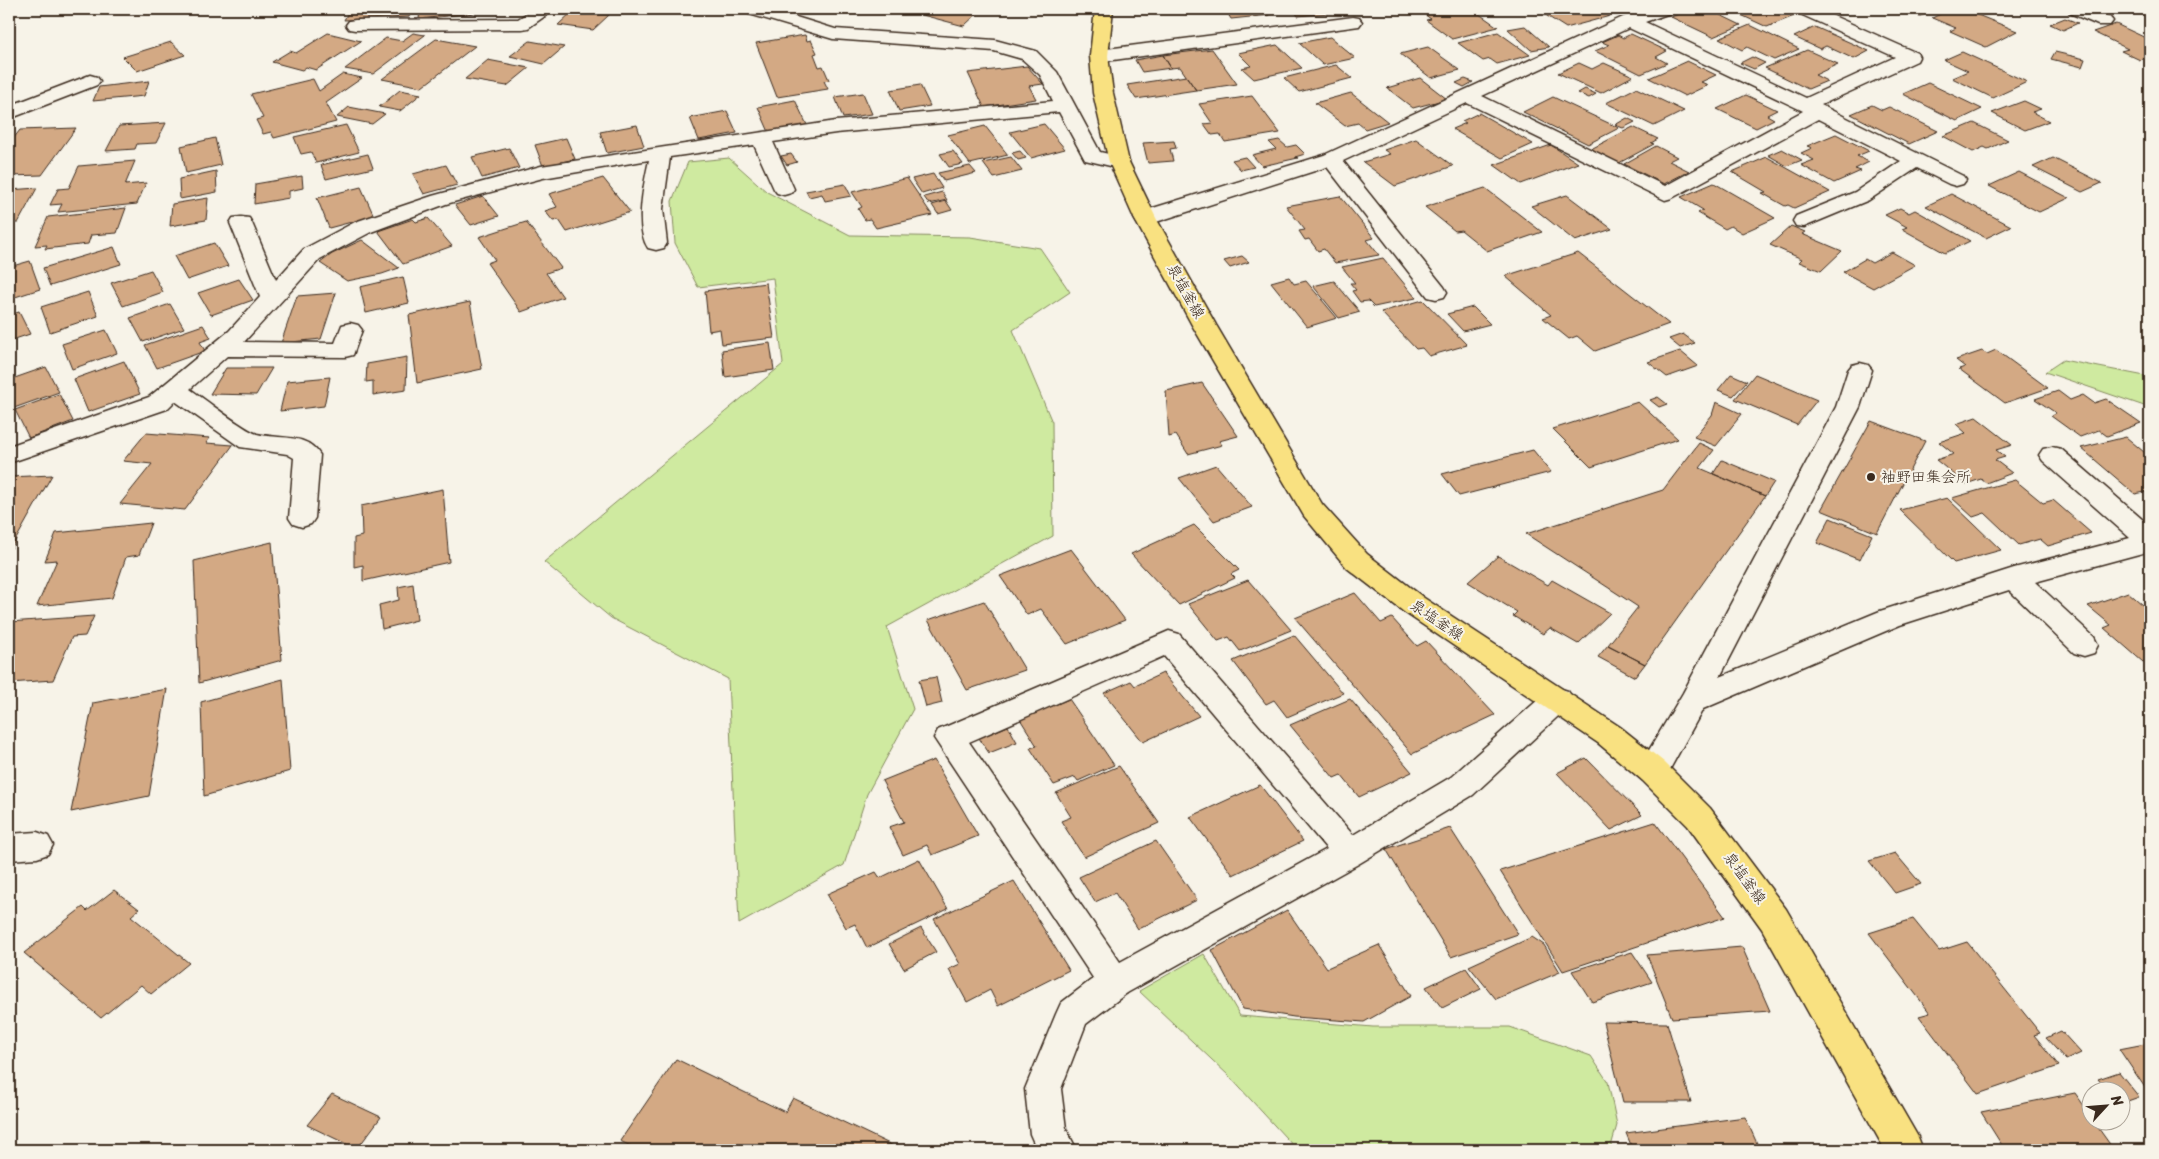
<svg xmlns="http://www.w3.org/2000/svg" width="2159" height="1159" viewBox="0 0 2159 1159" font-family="Sriracha,'Klee One',sans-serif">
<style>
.green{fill:#cfeaa0;stroke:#858a5f}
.building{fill:#d3a984;stroke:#3b2a1e}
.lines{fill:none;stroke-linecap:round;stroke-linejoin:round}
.service-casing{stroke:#3b2a1e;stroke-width:3}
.minor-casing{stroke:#3b2a1e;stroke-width:3}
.primary-casing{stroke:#3b2a1e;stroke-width:3}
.service{fill:#f7f3e8;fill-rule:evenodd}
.minor{fill:#f7f3e8;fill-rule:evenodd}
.primary{fill:#f9e181;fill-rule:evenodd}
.poi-dot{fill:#3b2a1e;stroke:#f7f3e8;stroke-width:2}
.labels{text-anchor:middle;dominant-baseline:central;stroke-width:4;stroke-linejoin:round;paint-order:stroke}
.street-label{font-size:15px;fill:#3b2a1e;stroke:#f7f3e8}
.poi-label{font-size:15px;fill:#3b2a1e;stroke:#f7f3e8;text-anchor:start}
</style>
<rect width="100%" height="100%" fill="#f7f3e8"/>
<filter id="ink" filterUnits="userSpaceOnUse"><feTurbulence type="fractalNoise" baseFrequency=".02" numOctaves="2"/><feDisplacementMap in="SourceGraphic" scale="10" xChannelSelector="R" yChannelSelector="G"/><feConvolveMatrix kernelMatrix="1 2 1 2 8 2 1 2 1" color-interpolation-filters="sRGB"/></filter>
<g filter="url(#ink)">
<path class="green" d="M729,158L767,192L850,235L970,237L1040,248L1070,292L1013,330L1052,422L1053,536L887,627L913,709L867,794L844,865L739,924L728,679L611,618L544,562L783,364L773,278L698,287L675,243L672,201L688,162Z
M2063,360L2150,377V408L2045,372Z
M1204,954L1240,1016L1373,1027H1510L1591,1056L1608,1082L1617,1125L1610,1150H1297L1229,1076L1139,991Z"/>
<path class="building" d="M350,9H412L409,17L344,20Z
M420,9H484V12L419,19Z
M883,9H910L904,14Z
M914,9H982L964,26L911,12Z
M1225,9H1266L1270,15L1231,19Z
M1293,9H1325L1328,13L1298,16Z
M1432,9H1472L1498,27L1452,39L1426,20L1431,19L1421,12Z
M1536,9H1598L1610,16L1566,28Z
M1691,9H1708L1741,25L1713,37L1671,17Z
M1728,9H1778L1794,16L1767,27Z
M1904,9H1939L1920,16Z
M1951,9H1963L2017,31L1986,47L1950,31L1956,28L1932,18Z
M574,10L609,15L593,30L558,25Z
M2065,18L2078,23L2063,30L2050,24Z
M2116,24L2150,40V57L2140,60L2121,51L2128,49L2093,32Z
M1750,25L1799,49L1774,60L1747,47L1742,50L1719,38Z
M1525,26L1549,47L1531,50L1508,29Z
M1815,27L1869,51L1854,59L1826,46L1820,49L1794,37Z
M1498,32L1530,55L1497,64L1490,59L1483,61L1458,43Z
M328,33L361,41L316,70L306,67L302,70L272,62L290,51L296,53Z
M413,33L425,35L373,74L345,69L386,38L402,41Z
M1631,34L1667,51L1656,57L1667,63L1641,74L1595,51L1609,45L1602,42L1618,35L1623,38Z
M805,35L807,41L811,40L817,53L814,54L819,67L823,66L829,80L824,81L828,89L777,97L756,43Z
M1330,37L1355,58L1323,65L1299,43Z
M436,39L475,46L422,87L382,79Z
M530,41L564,47L544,64L510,56Z
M171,42L185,55L137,71L123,57Z
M1277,45L1302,68L1254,79L1242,68L1251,66L1238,53Z
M1428,47L1460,70L1431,78L1400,54Z
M1212,49L1237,84L1196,90L1180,67L1171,68L1163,55Z
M1807,50L1838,64L1815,75L1827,81L1808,89L1765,68Z
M1962,52L2027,82L1993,98L1952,78L1968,71L1944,60Z
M2055,52L2085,59L2082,67L2051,59Z
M1163,55L1171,68L1142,72L1135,60Z
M1752,57L1765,63L1754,69L1740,63Z
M488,60L529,68L507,86L465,79Z
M1687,61L1716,75L1701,82L1708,85L1685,96L1649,78Z
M1579,63L1592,69L1604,63L1633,76L1601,93L1558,73Z
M1336,65L1352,78L1299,92L1284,78Z
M1027,66L1043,84L1029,86L1036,99L984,107L968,73Z
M343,74L362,78L326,103L336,122L274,138L271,132L263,134L256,120L263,118L251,94L313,79L319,91Z
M1186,76L1196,90L1136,99L1127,85Z
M1420,78L1447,99L1413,108L1387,88Z
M1465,79L1473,82L1464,87L1456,83Z
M149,81L144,96L93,101L99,87Z
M1928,83L1982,109L1957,121L1903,94Z
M920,85L930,106L899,111L890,90Z
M1636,88L1684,111L1654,126L1606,103Z
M1585,89L1596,94L1589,98L1578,93Z
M400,90L421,94L400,111L379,107Z
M863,93L872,114L843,118L835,97Z
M1351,93L1388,122L1365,129L1358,123L1345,126L1315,103Z
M1746,95L1777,110L1767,115L1774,119L1756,128L1717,109Z
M1252,96L1280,133L1225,142L1220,134L1212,135L1204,124L1212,123L1199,104Z
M1553,97L1619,128L1588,144L1523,112Z
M795,100L807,125L769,132L758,107Z
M2024,101L2041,109L2032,112L2049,121L2025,130L1992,113Z
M1872,105L1882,110L1889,107L1938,131L1909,144L1851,114Z
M349,107L385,114L372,124L337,117Z
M727,111L737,133L699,140L690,118Z
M1479,113L1533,144L1502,158L1452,129L1466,123L1462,121Z
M1627,118L1635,122L1623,128L1615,125Z
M166,123L156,143L137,144L135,149L106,151L119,126Z
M1974,123L2008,140L1988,149L1984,147L1973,152L1943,136Z
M1044,124L1065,149L1031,158L1010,132Z
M346,125L359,152L316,163L311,152L301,154L294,137Z
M637,125L644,146L607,153L600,132Z
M985,126L1008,155L970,164L948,135Z
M1633,127L1658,139L1651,143L1654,144L1619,163L1591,149Z
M76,128L42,175L9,176V144L20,130Z
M1836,134L1869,151L1857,156L1869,162L1855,169L1861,171L1834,183L1801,165L1814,160L1801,153L1812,148L1807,146Z
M215,138L221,165L186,173L181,146Z
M566,138L575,159L543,166L535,145Z
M1416,139L1453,166L1395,186L1363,162L1390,154L1384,150Z
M1279,140L1287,147L1296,145L1305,154L1295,157L1298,158L1262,166L1252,155L1276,149L1269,142Z
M1174,141L1176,148L1170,149L1173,161L1148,163L1143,143Z
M1551,145L1578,163L1521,184L1494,165Z
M1656,146L1677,157L1669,161L1689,171L1664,184L1624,164Z
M509,148L519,168L482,178L472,157Z
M1782,149L1802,160L1787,166L1768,155Z
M953,151L963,164L949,167L940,154Z
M1020,151L1026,158L1018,160L1012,153Z
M368,154L373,168L326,179L321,165Z
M791,154L797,162L787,165L781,156Z
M1011,157L1022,171L994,178L983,163Z
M1245,157L1254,167L1241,170L1232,160Z
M1767,157L1830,192L1794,208L1788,205L1785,206L1762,193L1766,192L1732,172Z
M2053,158L2102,183L2082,192L2033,167Z
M135,161L125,185L146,183L137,204L58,212L62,204L50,205L58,189L69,188L79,166Z
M446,165L457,185L424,194L413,174Z
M970,166L976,173L944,181L938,173Z
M216,171L217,192L180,199L179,179Z
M2019,172L2069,198L2039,212L1989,186Z
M933,174L942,188L922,194L912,179Z
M302,176L303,188L289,191V198L254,204L255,184Z
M603,178L630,212L567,232L559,220L553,221L545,211L557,207L549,194Z
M907,178L932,215L876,228L870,219L865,220L858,209L862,207L852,192Z
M1714,183L1775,218L1742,233L1731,226L1725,229L1698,213L1703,210L1681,197Z
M845,184L851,196L825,201L822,194L809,197L806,191Z
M361,187L374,216L329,228L317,198Z
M37,188L18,223H9V190Z
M1485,188L1542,232L1487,251L1461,230L1455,231L1425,207Z
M942,192L947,200L929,204L924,197Z
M1951,194L2011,226L1986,238L1926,206Z
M1567,195L1612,229L1575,241L1531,206Z
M483,196L499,216L471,225L455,205Z
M1340,196L1374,238L1367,240L1379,255L1335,263L1324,249L1318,251L1309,239L1305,240L1299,231L1305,230L1286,206Z
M208,198L206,220L170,226L172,204Z
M946,201L952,210L938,214L932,205Z
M126,208L117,233L91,235L88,244L45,249L47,245L35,246L48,217Z
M1900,208L1909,213L1915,210L1970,241L1945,253L1902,229L1907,227L1885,215Z
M428,218L452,246L403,264L378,231L413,219L416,222Z
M526,222L561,268L546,273L563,297L521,312L487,263L495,260L479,237Z
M1791,226L1805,232L1802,234L1842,251L1821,271L1799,262L1802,259L1770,245Z
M362,240L399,268L382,274L347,281L320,263L332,254Z
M214,243L228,266L187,280L174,256Z
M114,247L121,264L50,286L43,268Z
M1892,252L1915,265L1873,288L1843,272L1865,259L1872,263Z
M1578,253L1669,324L1595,351L1577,336L1569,339L1543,318L1551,315L1505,276Z
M1242,256L1249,262L1230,268L1224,261Z
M1383,258L1416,298L1374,307L1368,301L1360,302L1352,291L1356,290L1350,283H1355L1342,267Z
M30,261L40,289L9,299V267Z
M151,270L163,292L123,306L111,283Z
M403,277L409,303L366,313L360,287Z
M1289,277L1294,284L1306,281L1337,318L1307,327L1271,282Z
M239,279L253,300L211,315L198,293Z
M1334,281L1360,312L1339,318L1313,286Z
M766,283L774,338L722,344L720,329L709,331L705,291Z
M88,292L98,316L50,332L41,307Z
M336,293L321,339L281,343L297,296Z
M1423,300L1467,345L1429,356L1422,348L1416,349L1381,312Z
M470,302L482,369L417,383L409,315Z
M170,304L184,328L143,342L130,318Z
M1473,307L1490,324L1463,331L1447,314Z
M19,312L30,334L9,341V315Z
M203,325L211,338L200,342L205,351L157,368L145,345Z
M106,330L117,353L72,369L62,344Z
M1683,334L1695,343L1680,348L1669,339Z
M770,343L774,370L725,377L722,350Z
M1996,350L2048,388L2005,403L1959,369L1965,367L1956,360L1982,351L1987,354Z
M1680,351L1698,366L1667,377L1648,362Z
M407,357L406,390L373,395V381L366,382L367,364Z
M124,361L140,394L88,412L74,379Z
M46,367L59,392L14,408L9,396V380Z
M226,368H272L256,395L210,394Z
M1731,374L1747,381L1733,396L1718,390Z
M1755,374L1817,400L1797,425L1735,399Z
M330,377L324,406L280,411L287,381Z
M1202,383L1238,436L1219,441L1222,445L1188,454L1176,435L1169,437L1166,391Z
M2058,391L2070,400L2083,395L2094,403L2106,399L2141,423L2107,436L2099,430L2080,437L2051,416L2056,413L2035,399Z
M59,394L73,421L29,438L15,410Z
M1658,397L1667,404L1659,407L1650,400Z
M1638,402L1678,439L1591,467L1553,429Z
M1716,402L1742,414L1716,446L1694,437L1712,415Z
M1976,417L2012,445L1996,450L2005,457L1995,460L2012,473L1986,483L1981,479L1966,484L1936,460L1954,454L1939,442L1966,433L1956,424Z
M1871,421L1925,441L1877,533L1821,510Z
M146,433L210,438L206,443L233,445L185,510L120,504L152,464L123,461Z
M2126,437L2150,457V491L2135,494L2081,448Z
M1699,443L1714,450L1700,468L1765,496L1645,664L1608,645L1638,607L1526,534L1663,490Z
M1533,450L1551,472L1459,496L1442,474Z
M1722,460L1774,482L1765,496L1713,474Z
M1216,465L1252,507L1214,521L1179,478Z
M52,475L10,550H9V477Z
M2015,480L2043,503L2053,500L2091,533L2048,546L2040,539L2019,545L1985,513L1973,517L1952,498Z
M443,489L449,562L363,581V565L354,567V538L362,536L361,506Z
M1947,498L2001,550L1954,563L1900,510Z
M1830,518L1872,535L1860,560L1817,543Z
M151,523L139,555L126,557L112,598L37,606L57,560L45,561L56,533Z
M1194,525L1239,570L1231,574L1235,578L1179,605L1131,554Z
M272,542L282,660L199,683L194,561Z
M1071,549L1125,620L1067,644L1041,609L1027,615L1000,576Z
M1498,556L1548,585L1552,580L1610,613L1578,644L1550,628L1543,634L1513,616L1517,612L1468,582Z
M1248,580L1291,630L1240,651L1229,637L1218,641L1188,604Z
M413,584L417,620L382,629L379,605L399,600L398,587Z
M2128,592L2150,611V659L2143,662L2104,628L2111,625L2088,606Z
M1355,593L1381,623L1392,618L1417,646L1426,641L1495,715L1412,754L1295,618Z
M984,601L1025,670L967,690L928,620Z
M94,616L85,636L72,637L53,680L9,683V622Z
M1294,635L1343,693L1287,717L1274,700L1266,704L1233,661Z
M1608,645L1645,664L1635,677L1598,657Z
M1163,673L1199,716L1143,742L1104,693L1131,681L1135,686Z
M936,677L942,703L926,707L919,680Z
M283,679L290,771L204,796L201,702Z
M167,689L149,796L71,812L93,703Z
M1069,699L1114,765L1078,781L1075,777L1054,785L1030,748L1037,746L1020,719Z
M1350,699L1412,772L1359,797L1341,775L1334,778L1290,725Z
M1008,726L1017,742L989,753L979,738Z
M1586,758L1642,815L1611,830L1557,773Z
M934,760L978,836L932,855L927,845L903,855L889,827L904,822L882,781Z
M1119,766L1159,823L1084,857L1061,821L1071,817L1056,793Z
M1260,785L1303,841L1233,875L1190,817Z
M1655,822L1725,917L1563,971L1500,871Z
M1450,828L1518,934L1451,957L1386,849Z
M1156,841L1197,900L1138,929L1115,893L1095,902L1079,877Z
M1895,853L1921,884L1895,893L1869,861Z
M919,859L948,909L867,948L855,924L846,928L827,894L876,872L880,878Z
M1014,881L1069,970L998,1006L990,990L967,1002L949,969L960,964L934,919Z
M114,890L139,909L131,916L189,963L151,994L141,985L101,1018L24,953L83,907L87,911Z
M1287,910L1327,968L1379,945L1411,996L1364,1022L1294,1017L1243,1009L1212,950Z
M1913,919L1939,951L1967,942L2040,1033L2034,1035L2059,1066L1978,1094L1919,1016L1930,1013L1869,933Z
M921,928L936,952L904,969L889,944Z
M1532,937L1544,945L1560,972L1496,999L1469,966Z
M1742,947L1770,1011L1672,1018L1647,955Z
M1632,952L1652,982L1592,1002L1572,971Z
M1466,968L1481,989L1442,1008L1426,987Z
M1603,1022L1667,1023L1691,1102H1623Z
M2061,1031L2081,1053L2066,1060L2046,1038Z
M2150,1043V1095L2119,1049Z
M676,1059L785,1112L793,1098L902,1150H639L620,1141Z
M2119,1072L2139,1097L2122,1103V1092H2109L2098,1079Z
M2075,1093L2092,1117V1122H2094L2114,1150H2005L1981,1112Z
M332,1094L381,1117L357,1149L307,1125Z
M1745,1117L1760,1150H1633L1626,1133Z"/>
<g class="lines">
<defs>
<path id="service" d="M1115,967L1127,971L1132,982L1127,993L1086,1024L1061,1089L1066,1129L1077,1150H1037L1030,1134L1025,1089L1056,1014L1061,1003L1103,971Z"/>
<path id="minor" d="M534,9H555L528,28L522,29L355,30L349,29L346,25L349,21L355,20L518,19Z
M743,9H770L835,29L995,40L1036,51L1057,72L1100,152L1126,158L1129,162L1126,166L1119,168L1085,160L1059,112L836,133L773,142L794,189L791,193L784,195L777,193L774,189L754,145L670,157L663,209L667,243L664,248L656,250L648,248C634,227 644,183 649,160L543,178L446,204L371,232L320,259L244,342L335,343L342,325L350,323L358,325L362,330L353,355L345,357L227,356L190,389C203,398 244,430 257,434C279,440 306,432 320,455L315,518L311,524L302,527L293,524L289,518L294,458L287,454L240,447L175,401L167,409L9,463V446L149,397L229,331L260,297L230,223L233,218L241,217L249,218L252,223L276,280L304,249L355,222L432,196L541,166L836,121L1053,101L1040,75L1022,59L994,51L833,39L746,13Z
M1647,9H1673L1670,13L1645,22L1806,98L1895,57L1798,13L1795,9H1818L1917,53L1919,57L1917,61L1821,105L1963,176L1966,180L1963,184L1956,186L1949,184L1917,168L1869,200L1804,227L1796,226L1793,221L1796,216L1855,192L1901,161L1818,119L1672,198L1665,200L1467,103L1343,161L1444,287L1447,292L1444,297L1436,299L1428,297L1327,167L1153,223L1145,224L1137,223L1134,218L1137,213L1324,155L1623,17ZM1629,28L1799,109L1803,111L1665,186L1482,96Z
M2067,9C2081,8 2104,8 2113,21L2110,25H2098L2070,13Z
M1353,17L1359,18L1362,22L1359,26L1099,62L1092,60L1090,56L1092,52L1099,50Z
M90,75L97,77L100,81L97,85L9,119V106Z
M1860,363L1868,365L1872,370L1860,407L1720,677L1880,611L2014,568L2130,538L2043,461L2039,455L2043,449L2052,447L2061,449L2150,526V551L2035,582L2094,637L2098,645L2094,653L2084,656L2074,653L2009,590L1900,625L1703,709L1664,780L1653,783L1642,780L1638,771L1642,762L1683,693L1836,407L1848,370L1852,365Z
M1169,631L1179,634L1353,835L1451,777L1548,691L1558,688L1568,691L1573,699L1568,707L1473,795L1360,863L1127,993L1115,997L1103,993L934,738L938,730ZM1164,656L1327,849L1120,962L969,742Z
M37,832L48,836L53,845L48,854L37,858L9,860V834Z"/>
<path id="primary" d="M1095,9H1113L1108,56L1113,93L1129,162L1156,218L1216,325L1322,504L1367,554L1424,598L1620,727L1664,762L1710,808L1786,909L1918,1137L1923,1150H1885L1762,929L1688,826L1642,780L1598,743L1404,612L1347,568L1304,516L1192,325L1134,218L1109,162L1093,93L1090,56Z"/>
</defs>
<use href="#service" class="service-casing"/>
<use href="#minor" class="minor-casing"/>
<use href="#primary" class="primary-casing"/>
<use href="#service" class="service"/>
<use href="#minor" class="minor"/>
<use href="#primary" class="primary"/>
</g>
</g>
<circle class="poi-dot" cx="1871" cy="477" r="5"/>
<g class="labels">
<g class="street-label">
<text transform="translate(1186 291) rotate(61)">泉塩釜線</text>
<text transform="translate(1437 620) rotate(34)">泉塩釜線</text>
<text transform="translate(1745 878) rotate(54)">泉塩釜線</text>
</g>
<g class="poi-label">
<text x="1881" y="477">袖野田集会所</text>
</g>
</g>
<rect width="2159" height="1159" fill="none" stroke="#f7f3e8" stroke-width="30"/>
<rect x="15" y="15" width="2129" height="1129" fill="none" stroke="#3b2a1e" stroke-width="2" filter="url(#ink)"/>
<g transform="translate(2106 1106) rotate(64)"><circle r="24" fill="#f7f3e8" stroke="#aca397"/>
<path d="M0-4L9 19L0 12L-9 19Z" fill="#3b2a1e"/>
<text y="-8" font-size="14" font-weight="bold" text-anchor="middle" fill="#3b2a1e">N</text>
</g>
</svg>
